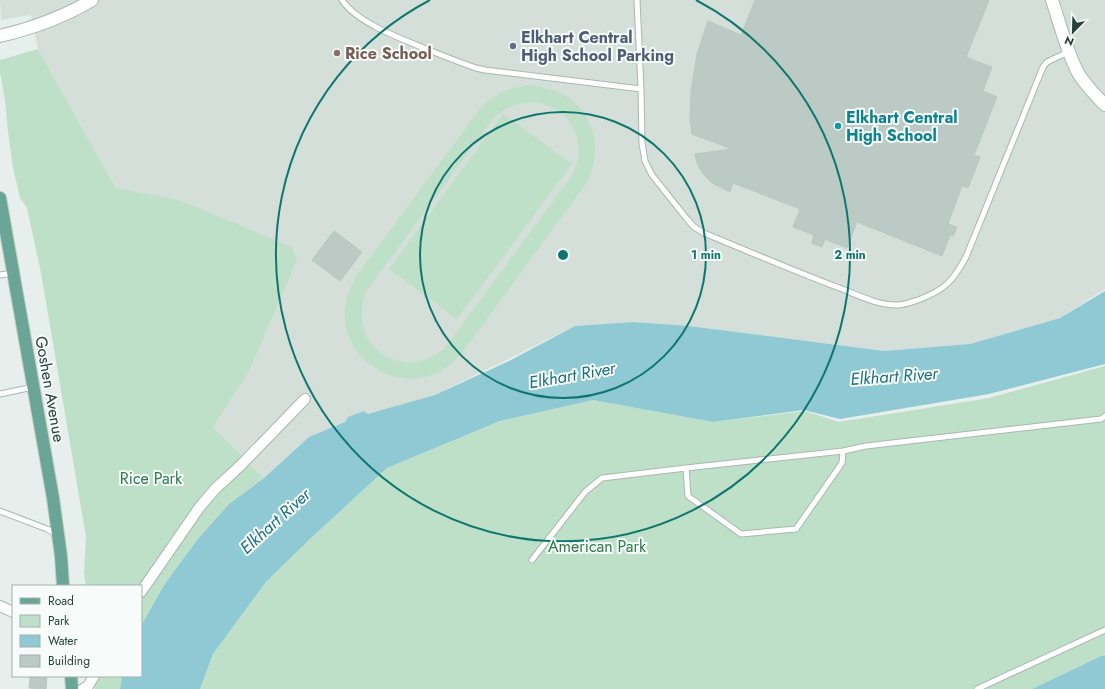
<svg xmlns="http://www.w3.org/2000/svg" width="1105" height="689" viewBox="0 0 1105 689" font-family="Jost,sans-serif">
<style>
.built{fill:#d4dfda}
.green{fill:#bfe0c8;fill-rule:evenodd}
.water{fill:#8ec9d4}
.building{fill:#bbcac4;stroke:#b8c9c2}
.lines{fill:none;stroke-linecap:round;stroke-linejoin:round}
.lane-casing{stroke:#a8b8b2;stroke-width:7}
.street-casing{stroke:#a8b8b2;stroke-width:12}
.secondary-casing{stroke:#a4bbb3;stroke-width:14}
.primary-casing{stroke:#c2cac8;stroke-width:14}
.lane{stroke:#fff;stroke-width:5}
.street{stroke:#fff;stroke-width:10}
.secondary{stroke:#fff;stroke-width:12}
.primary{stroke:#6aa596;stroke-width:12}
.ring{fill:none;stroke:#0f766e;stroke-width:2}
.service-dot{fill:#5c6f8a;stroke:#f7fbf9;stroke-width:1.5}
.education-dot{fill:#8d6e63;stroke:#f7fbf9;stroke-width:1.5}
.culture-dot{fill:#0f9aa8;stroke:#f7fbf9;stroke-width:1.5}
.labels{text-anchor:middle;dominant-baseline:central;stroke-width:4;stroke-linejoin:round;paint-order:stroke}
.service-label{font-size:16px;font-weight:bold;fill:#4e5e75;stroke:#f7fbf9;text-anchor:start}
.education-label{font-size:16px;font-weight:bold;fill:#785e54;stroke:#f7fbf9;text-anchor:start}
.culture-label{font-size:16px;font-weight:bold;fill:#0d838f;stroke:#f7fbf9;text-anchor:start}
.street-label{font-size:16px;fill:#24423a;stroke:#f7fbf9}
.park-label{font-size:16px;fill:#2d7a4b;stroke:#f7fbf9}
.water-label{font-size:17px;font-style:italic;fill:#1c6f80;stroke:#f7fbf9}
.centre{fill:#0f766e;stroke:#f7fbf9;stroke-width:2}
.ring-label{font-size:12px;text-anchor:middle;font-weight:bold;fill:#0f766e;stroke:#f7fbf9;stroke-width:4;stroke-linejoin:round;paint-order:stroke}
</style>
<rect width="100%" height="100%" fill="#e6efeb"/>
<path class="built" d="M0,0H1105V289L1060,318L970,344L884,351L689,326L633,322L575,326L435,395L345,422L309,437L264,478L213,427L116,188L38,49L31,15L1,20Z"/>
<path class="green" d="M38,49L116,188L179,200L292,247L297,260L249,371L213,427L264,478L229,504L197,540L164,585L141,626V586H86L84,573L86,537L41,273L27,208L20,198L13,168L8,132L5,100L0,73V60Z
M529,85C582,89 609,132 588,181L462,353C452,364 440,374 425,377C382,387 339,350 345,306C347,295 352,285 357,275L479,110C494,94 507,88 529,85ZM530,102C569,104 589,139 573,174L444,349C400,384 346,344 366,292L492,120C503,109 514,103 530,102Z
M503,114L572,164L457,319L389,269Z
M1105,366V654L1032,689H200L213,654L266,582L310,539L387,468L500,421L593,400L713,422L805,411L839,422L989,398Z
M94,676H122L120,689H95Z"/>
<path class="water" d="M1105,291V364L989,394L840,419L804,410L713,422L593,400L500,421L387,468L310,539L266,582L213,654L200,689H120L122,676H141V626L164,585L197,540L229,504L264,478L309,437L345,422L348,417L364,411L368,414L435,395L511,360L575,326L633,322L689,326L884,351L970,344L1060,318Z
M1105,655V689H1032L1101,656Z"/>
<path class="building" d="M755,0H989L966,57L992,67L983,91L997,97L974,155L980,157L968,188L962,186L948,224L957,227L953,236L950,235L942,256L857,222L847,248L825,239L822,247L812,243L814,235L793,227L800,209L733,183L730,192L712,183L706,177L700,169L696,160L695,154L732,149L692,134L690,119L691,91L697,54L708,21L741,35Z
M334,231L362,252L340,281L312,260Z
M30,676H47L46,689L29,688Z"/>
<g class="lines">
<defs>
<path id="lane" d="M342,0C356,22 399,38 424,48C441,55 458,62 476,68L485,70L641,89
M637,0L641,89L642,143L645,161L652,175L687,219L694,227L704,233C747,251 790,269 834,286C854,293 875,305 897,305C904,305 912,302 918,300C945,290 953,281 966,257L1043,67L1047,62L1068,52
M0,275L13,273
M0,394L33,387
M843,451L842,463L796,529L741,534L688,496L686,468L843,451L866,446L1101,419L1105,416
M0,511L47,529L56,534
M532,560L585,492L602,478L686,468
M977,689L1105,630"/>
<path id="street" d="M141,592L199,508L215,489L240,466L305,399
M0,606L13,612
M83,689L88,686L94,676"/>
<path id="secondary" d="M1052,0C1060,24 1066,49 1077,71C1084,84 1095,95 1105,105
M0,36C33,28 64,17 92,0"/>
<path id="primary" d="M0,198L53,498L61,556L63,586
M71,676L72,689"/>
</defs>
<use href="#lane" class="lane-casing"/>
<use href="#street" class="street-casing"/>
<use href="#secondary" class="secondary-casing"/>
<use href="#primary" class="primary-casing"/>
<use href="#lane" class="lane"/>
<use href="#street" class="street"/>
<use href="#secondary" class="secondary"/>
<use href="#primary" class="primary"/>
</g>
<g class="ring">
<circle cx="563" cy="255" r="143"/>
<path d="M696 0A287 287 0 1 1 430 0"/>
</g>
<circle class="service-dot" cx="513" cy="46" r="4"/>
<circle class="education-dot" cx="337" cy="53" r="4"/>
<circle class="culture-dot" cx="838" cy="126" r="4"/>
<g class="labels">
<g class="service-label">
<text x="521" y="37">Elkhart Central<tspan x="521" dy="18">High School Parking</tspan></text>
</g>
<g class="education-label">
<text x="345" y="53">Rice School</text>
</g>
<g class="culture-label">
<text x="846" y="117">Elkhart Central<tspan x="846" dy="18">High School</tspan></text>
</g>
<g class="street-label">
<text transform="translate(50 389) rotate(80)">Goshen Avenue</text>
</g>
<g class="park-label">
<text x="151" y="478">Rice Park</text>
<text x="597" y="546">American Park</text>
</g>
<g class="water-label">
<text transform="translate(572 375) rotate(-10)">Elkhart River</text>
<text transform="translate(894 376) rotate(-4)">Elkhart River</text>
<text transform="translate(275 521) rotate(-42)">Elkhart River</text>
</g>
</g>
<circle cx="563" cy="255" r="6" class="centre"/>
<g class="ring-label">
<text x="706" y="259">1 min</text>
<text x="850" y="259">2 min</text>
</g>
<rect x="12" y="585" width="130" height="92" fill="#f7fbf9" stroke="#a3b1ad"/>
<rect x="20" y="598" width="20" height="6" fill="#6aa596" stroke="#a3b1ad"/>
<text x="48" y="605" font-size="12" fill="#24423a">Road</text>
<rect x="20" y="615" width="20" height="12" fill="#bfe0c8" stroke="#a3b1ad"/>
<text x="48" y="625" font-size="12" fill="#24423a">Park</text>
<rect x="20" y="635" width="20" height="12" fill="#8ec9d4" stroke="#a3b1ad"/>
<text x="48" y="645" font-size="12" fill="#24423a">Water</text>
<rect x="20" y="655" width="20" height="12" fill="#bbcac4" stroke="#a3b1ad"/>
<text x="48" y="665" font-size="12" fill="#24423a">Building</text>
<g transform="translate(1073 32) rotate(203)" stroke="#f7fbf9" stroke-width="3" paint-order="stroke">
<path d="M0-3L7 15L0 10L-7 15Z" fill="#24423a"/>
<text y="-6" font-size="11" font-weight="bold" text-anchor="middle" fill="#24423a">N</text>
</g>
</svg>
